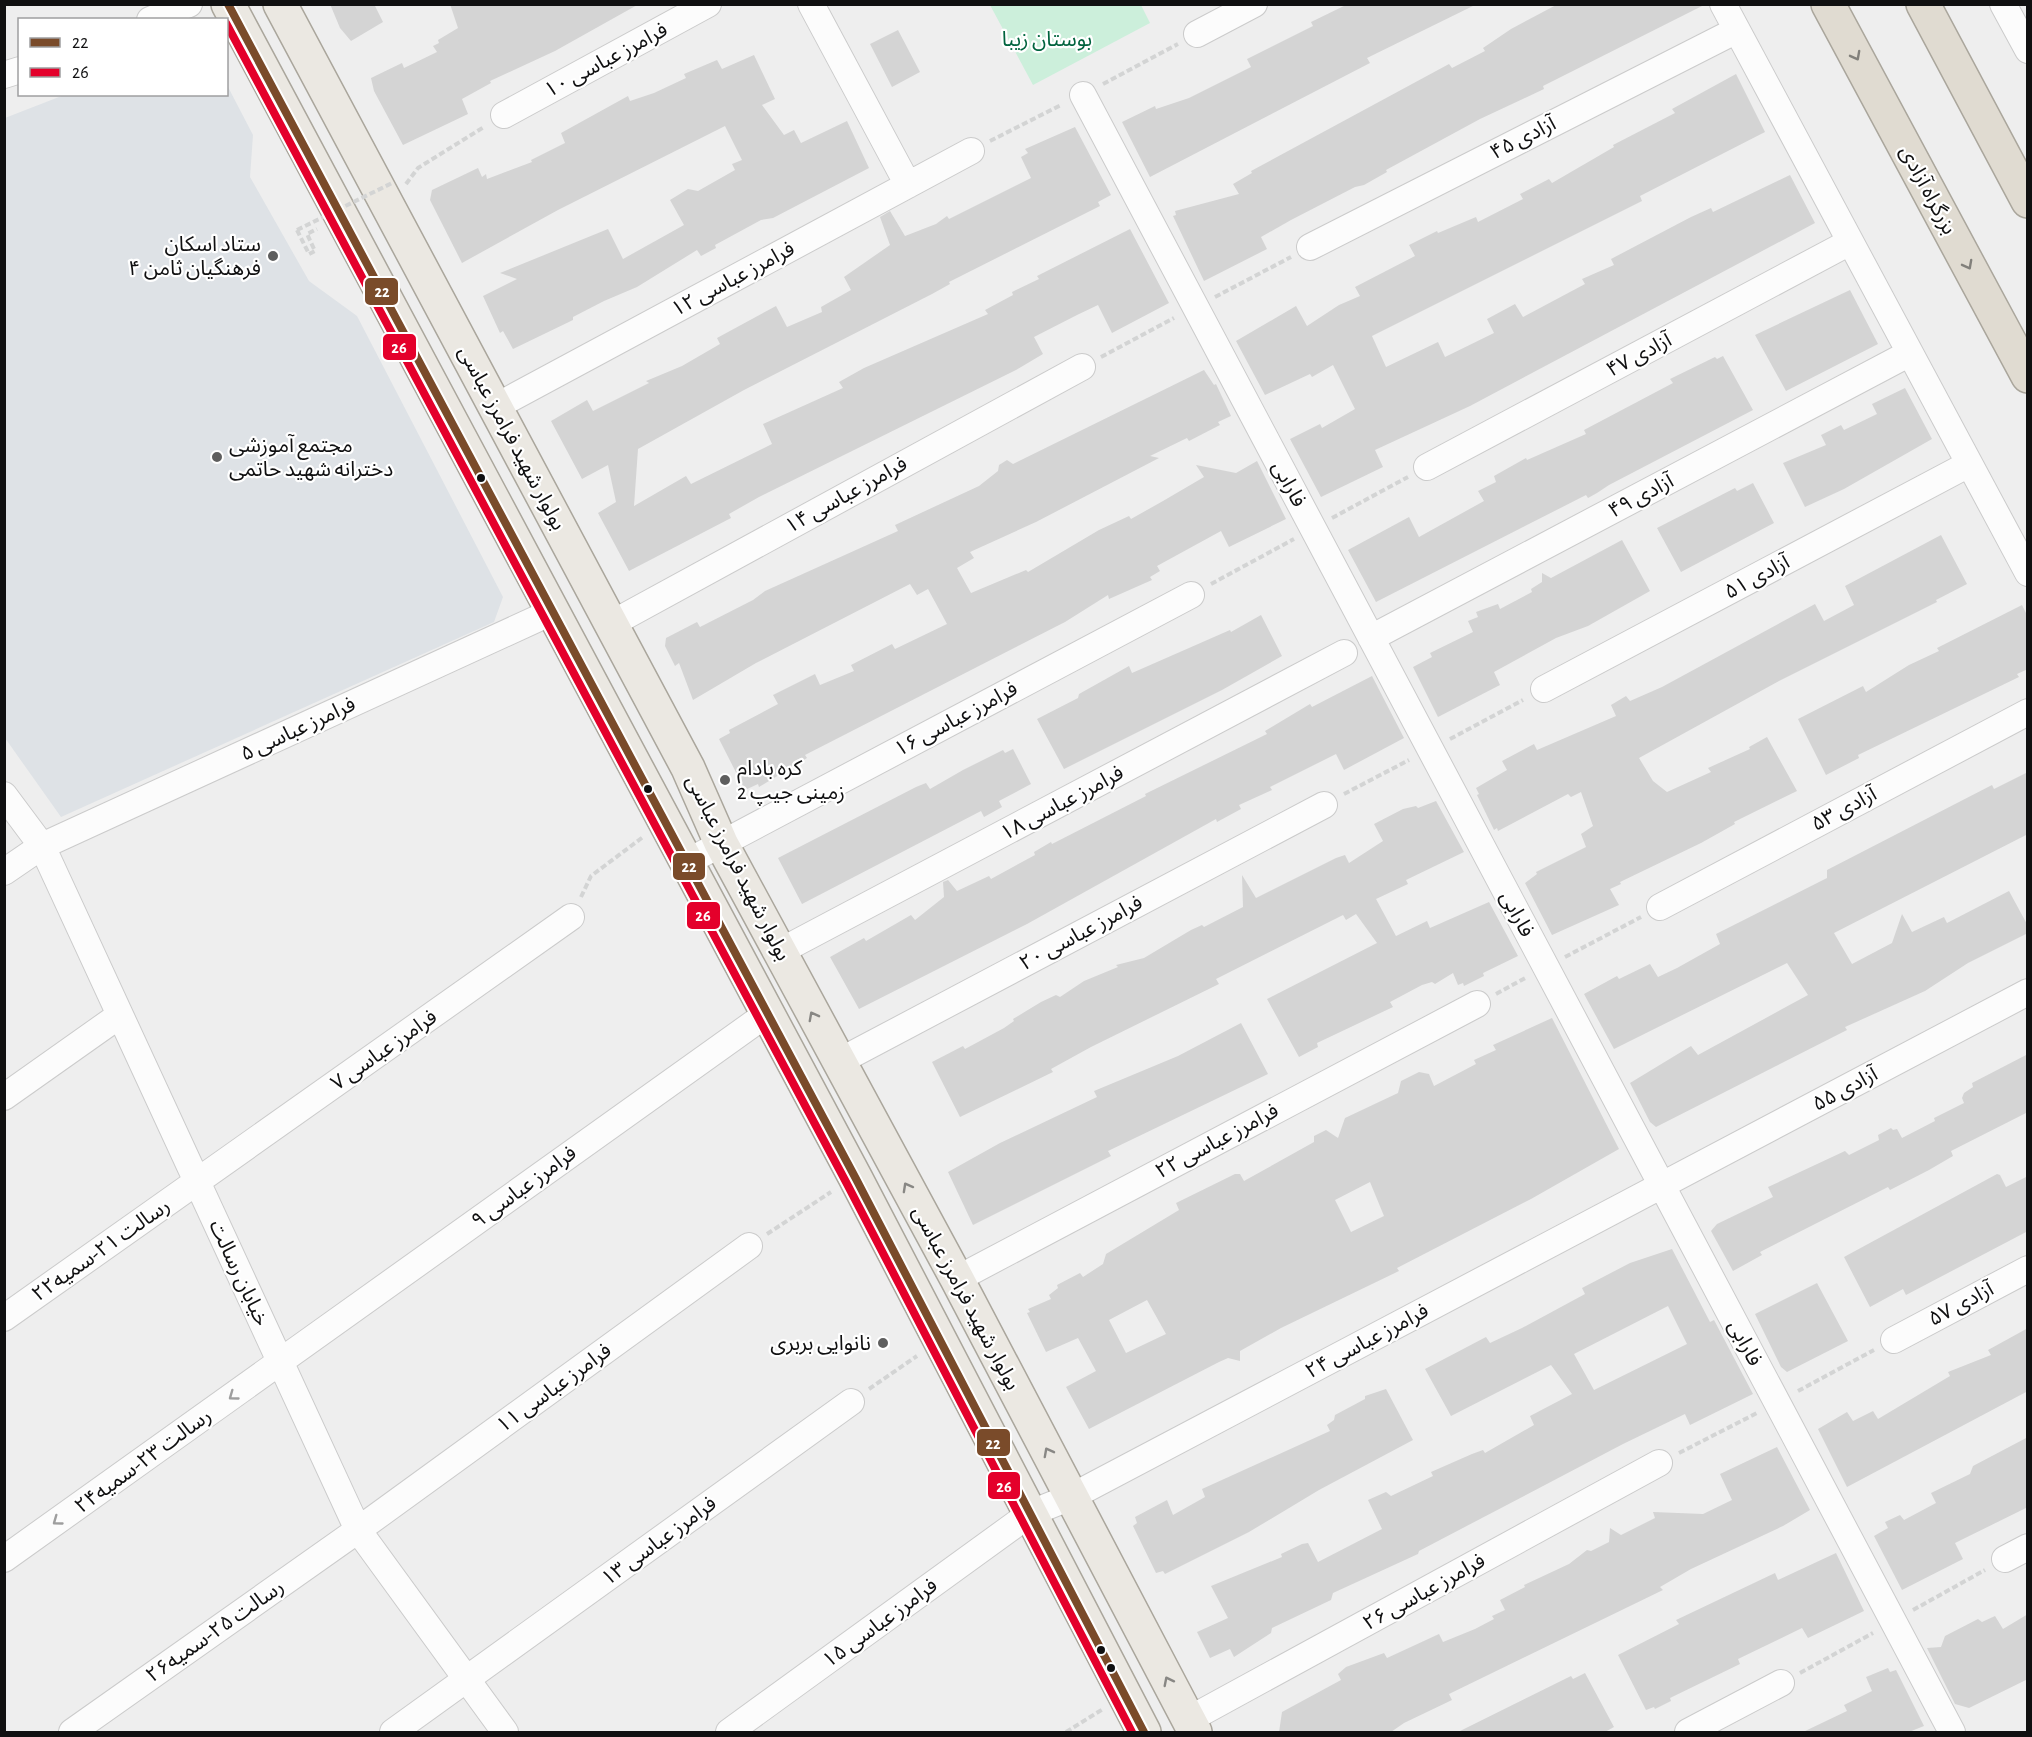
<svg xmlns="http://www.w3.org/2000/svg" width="2032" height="1737" viewBox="0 0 2032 1737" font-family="'Alegreya Sans','Noto Sans Arabic',sans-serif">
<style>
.built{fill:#dee2e6}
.green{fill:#ccefdb}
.building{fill:#d4d4d4;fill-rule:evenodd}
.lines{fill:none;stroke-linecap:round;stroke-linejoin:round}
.minor-casing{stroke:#cbcbcb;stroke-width:28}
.major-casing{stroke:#aaa69c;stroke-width:36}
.highway-casing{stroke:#aaa69c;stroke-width:36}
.path{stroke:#d3d4d4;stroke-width:4;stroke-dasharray:6 3;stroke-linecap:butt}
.minor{stroke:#fcfcfc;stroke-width:26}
.major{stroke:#ebe8e2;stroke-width:33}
.highway{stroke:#e0dbd1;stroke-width:33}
.path-bridge{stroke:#d3d4d4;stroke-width:4;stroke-dasharray:6 3;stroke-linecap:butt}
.bus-1-casing{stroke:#fff;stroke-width:12}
.bus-2-casing{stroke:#fff;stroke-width:12}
.bus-1{stroke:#7a4b2a;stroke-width:8}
.bus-2{stroke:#e4002b;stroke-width:8}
.oneway{stroke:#82807b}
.oneway2{stroke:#888784}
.oneway3{stroke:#9e9e9e}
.poi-dot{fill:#5e5e5e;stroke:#fff;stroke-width:2}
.bus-dot{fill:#101011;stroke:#fff;stroke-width:2}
.labels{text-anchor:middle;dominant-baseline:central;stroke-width:4.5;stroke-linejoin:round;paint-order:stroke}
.park-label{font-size:21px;fill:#00633e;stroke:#fff}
.street-label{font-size:21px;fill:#101011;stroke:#fff}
.poi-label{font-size:21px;fill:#101011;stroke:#fff;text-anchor:end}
.line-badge{stroke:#fff;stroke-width:2}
.badge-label{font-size:16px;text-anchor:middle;font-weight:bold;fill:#fff}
</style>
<rect width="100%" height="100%" fill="#eee"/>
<path class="built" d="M227,85L253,135L250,177L309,281L357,316L503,597L494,622L61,817L5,738V118L64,95L226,94Z"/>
<path class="green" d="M990,5H1141L1150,23L1033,85Z"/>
<path class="building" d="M330,4H374L383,22L351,41L340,28Z
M450,4H639L555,51L490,81L491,83L462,99L468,114L403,145L374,91L371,78L402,63L404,68L437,52L433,46L439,43L438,40L458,28Z
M1348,4H1477L1367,58L1370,63L1150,177L1122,122L1155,106L1156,109L1189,98L1251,67L1247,59L1313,26L1311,22Z
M1558,4H1706L1543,86L1544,89L1480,119L1386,170L1387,172L1364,185L1355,187L1291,220L1261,237L1267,249L1204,281L1173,216L1176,215L1175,211L1239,194L1233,184L1252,173L1251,171L1449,64L1452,68L1485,51L1483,48L1511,29Z
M898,30L920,72L892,87L870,44Z
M754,55L775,99L762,105L784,135L794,130L801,143L847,121L869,168L773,218L761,220L715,245L716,248L701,256L697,250L637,287L604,301L573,317V320L513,349L503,331L500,333L483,296L517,279L500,273L608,229L623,259L684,225L670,200L688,189L698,191L735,170L732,164L742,160L725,126L558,210L462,263L430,200L432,190L478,168L482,177L486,174L487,179L532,162L531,160L565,143L561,133L628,96L630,101L654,93L686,78L684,74L717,60L722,69Z
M1736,74L1765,132L1640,196L1642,201L1372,336L1386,367L1438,342L1445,357L1494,333L1487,319L1515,304L1523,317L1585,284L1582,279L1614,265L1611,259L1691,217L1711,208L1713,212L1790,175L1815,223L1470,406L1375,450L1383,467L1321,497L1290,439L1320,424L1322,428L1355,409L1333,365L1312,377L1310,374L1265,395L1236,341L1296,306L1307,326L1339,305L1360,296L1355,287L1415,256L1409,245L1437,231L1438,233L1476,217L1478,222L1523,199L1520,194L1549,179L1552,183L1614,147L1613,145L1675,113L1672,109Z
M1075,127L1111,195L1098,202L1100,206L949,282L950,284L932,294L744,390L638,449L634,506L686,476L691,484L772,444L763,424L843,388L839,382L864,368L988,314L985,310L1013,295L1012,292L1039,279L1037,276L1130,229L1169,303L1112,333L1098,305L1077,315L1034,337L1043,354L1016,370L759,497L729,514L731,518L629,571L598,513L616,502L608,465L582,479L551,421L587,400L593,411L649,383L646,381L682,366L720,344L717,338L776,306L787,327L822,312L821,307L851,290L844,277L890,245L880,217L890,211L905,236L936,224L947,216L949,219L1031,178L1021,157L1028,153L1025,149Z
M1850,290L1878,344L1786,391L1755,335Z
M1723,356L1753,410L1609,485L1597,493L1588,498L1586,495L1376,602L1348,550L1409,517L1419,537L1484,501L1478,491L1496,482L1494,476L1526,458L1527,460L1586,434L1584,430L1673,383L1670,379L1715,357L1717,359Z
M1204,370L1214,385L1216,384L1231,416L1218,422L1220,425L1189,441L1187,438L1150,456L1159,458L1036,522L970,552L974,558L957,568L971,593L1026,570L1028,572L1099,530L1129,516L1131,519L1163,501L1204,477L1196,465L1236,473L1257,461L1286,519L1229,547L1221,531L1157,566L1160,571L1150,577L1152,580L1109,599L1108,595L1065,622L805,755L807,758L759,787L758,784L745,790L719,739L730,733L729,730L778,704L773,695L815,674L820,685L854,671L851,665L892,644L895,649L947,624L928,589L917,595L910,584L756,663L693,700L679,663L675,666L665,646L666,638L697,622L700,627L753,600L765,591L898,531L895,525L979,486L998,471L999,465L1007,460L1013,464Z
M1905,388L1932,439L1844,489L1805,507L1783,463L1826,445L1821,435L1841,425L1844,430L1877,414L1872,404Z
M1753,483L1774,523L1681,572L1657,528L1735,488L1737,491Z
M1941,535L1967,584L1936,600L1937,602L1779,681L1639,758L1653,781L1667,792L1711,772L1708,768L1750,749L1749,747L1767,737L1797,791L1734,822L1735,824L1701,843L1620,882L1621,884L1610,889L1619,905L1552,935L1525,883L1537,874L1536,872L1586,847L1581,834L1593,826L1581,792L1571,797L1568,794L1498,831L1497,828L1494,830L1477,795L1479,794L1476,788L1507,770L1502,761L1534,744L1537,750L1616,716L1611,705L1626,696L1630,701L1662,687L1815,604L1824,621L1854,605L1845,586Z
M1622,540L1650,591L1588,626L1556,638L1494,672L1500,685L1438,717L1413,667L1432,657L1430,653L1473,632L1468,621L1478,617L1476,612L1498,604L1500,609L1532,592L1531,589L1542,582V573L1551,578Z
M2022,605L2028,617V669L2017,674L2019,677L1858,755L1859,758L1826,775L1798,719L1863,686L1866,692L1909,665L1939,651L1937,648Z
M1261,615L1282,656L1222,690L1064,769L1037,719L1078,698L1079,694L1129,666L1132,673L1230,630L1231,632Z
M1372,676L1404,738L1344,770L1336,754L1270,787L1272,790L1239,805L1241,809L1217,822L1216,819L1027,924L859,1009L830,957L864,938L866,941L911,915L915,920L944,897L943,882L948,880L957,891L989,876L991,879L1035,855L1034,852L1051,842L1052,844L1146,796L1145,794L1267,734L1265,731L1310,704L1312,707Z
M1013,749L1031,784L999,801L1002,807L984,817L981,811L802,904L778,858L916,787L926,783L930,789L963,770L1003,750L1005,753Z
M2028,772V834L1834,933L1852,964L1892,943L1902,914L1912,932L1944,917L1947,923L2009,891L2028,926V933L1968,963L1925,991L1845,1027L1847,1030L1656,1127L1650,1122L1630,1083L1691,1046L1698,1055L1808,995L1787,963L1614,1049L1584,994L1617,976L1619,979L1650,964L1658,977L1677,968L1720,944L1716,934L1827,878V870L1992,785L1994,789Z
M1436,801L1464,852L1406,880L1408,884L1376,899L1396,936L1427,921L1430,928L1489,902L1518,956L1483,973L1484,976L1464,986L1463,983L1458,985L1453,973L1435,984L1432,982L1422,985L1390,1002L1393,1007L1317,1043L1318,1047L1299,1057L1267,999L1377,943L1356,914L1346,920L1343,915L1216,979L1219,984L1091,1047L1051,1069L1053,1072L960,1117L932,1062L963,1046L965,1049L1004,1028L1014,1021L1013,1019L1041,1002L1056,995L1060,997L1084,981L1118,967L1116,965L1144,958L1191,930L1202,925L1204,927L1243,907L1242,875L1256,898L1336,858L1345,855L1349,863L1383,841L1374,824L1403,809L1416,806L1418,808Z
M1552,1018L1619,1149L1531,1199L1397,1268L1399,1271L1281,1328L1240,1351V1361L1228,1358L1219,1362L1089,1429L1066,1387L1096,1371L1078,1338L1046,1352L1027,1313L1030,1312L1028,1309L1051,1299L1049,1295L1058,1288L1057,1285L1080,1273L1083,1277L1103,1264L1106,1254L1179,1210L1176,1203L1235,1174H1240L1244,1181L1314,1142V1136L1326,1130L1338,1138L1345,1118L1398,1093L1401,1081L1419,1072L1429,1074L1434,1086L1476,1064L1474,1060L1496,1050L1493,1045ZM1370,1182L1384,1216L1351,1232L1335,1200ZM1147,1300L1166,1334L1126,1353L1109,1320Z
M1241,1023L1268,1074L1108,1151L1111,1156L973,1225L948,1172L1000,1143L1097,1097L1094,1091L1178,1056Z
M2028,1054V1112L1951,1151L1953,1156L1929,1170L1890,1190L1888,1187L1760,1252L1762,1255L1733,1271L1711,1231L1717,1224L1773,1197L1768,1187L1845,1151L1849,1155L1879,1140L1878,1135L1891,1128L1893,1130L1897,1129L1902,1138L1935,1121L1934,1118L1964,1103L1962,1098L1964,1093L1973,1087L1972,1083Z
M1997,1174L2000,1175L2006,1187L2028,1176V1231L1906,1295L1903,1289L1870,1307L1844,1257Z
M1672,1249L1710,1322L1714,1320L1753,1394L1690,1425L1685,1414L1623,1444L1419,1551L1418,1554L1333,1593L1331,1600L1272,1628L1271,1633L1234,1657L1230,1649L1210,1658L1197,1632L1228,1618L1211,1586L1282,1557L1281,1554L1302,1544L1308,1543L1318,1562L1382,1529L1368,1500L1386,1492L1391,1496L1433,1476L1431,1472L1472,1454L1483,1450L1485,1453L1534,1425L1530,1416L1572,1394L1551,1365L1451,1416L1425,1369L1486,1337L1490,1343L1522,1328L1585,1294L1582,1288L1630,1263ZM1668,1306L1687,1344L1594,1390L1574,1354Z
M1817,1283L1848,1341L1787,1372L1781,1367L1755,1314Z
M2028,1328V1391L1847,1487L1818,1429L1847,1412L1853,1421L1873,1411L1878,1419L1950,1376L1948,1372L1991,1355L1988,1350Z
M1386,1389L1413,1440L1319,1490L1249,1532L1165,1574L1163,1571L1156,1573L1133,1526L1137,1523L1135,1517L1167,1500L1173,1515L1205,1497L1202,1489L1330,1431L1327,1425L1334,1420L1335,1415L1365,1399V1396Z
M2028,1437V1507L1955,1543L1963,1559L1902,1590L1874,1536L1888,1528L1885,1522L1900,1515L1904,1520L1936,1503L1931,1493L1970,1474L1973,1466Z
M1777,1447L1810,1510L1783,1526L1691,1569L1660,1587L1663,1590L1449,1694L1452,1700L1404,1723L1391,1732H1279L1282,1712L1341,1680L1338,1674L1346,1667L1384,1653L1387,1658L1439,1634L1443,1642L1475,1629L1494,1619L1492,1616L1505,1610L1500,1600L1525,1587L1524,1585L1569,1564L1587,1550L1591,1551L1609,1542L1610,1528L1621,1535L1655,1518L1653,1512L1703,1514L1732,1500L1720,1474Z
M1836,1553L1864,1611L1808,1638L1802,1628L1738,1659L1740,1664L1670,1698L1671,1701L1655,1709L1654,1707L1646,1710L1618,1655L1679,1624L1676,1620L1775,1573L1778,1580Z
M2028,1614V1679L1969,1708L1955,1704L1927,1648L1941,1647L1945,1636L1978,1619L1982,1622L1995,1616L2003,1629Z
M1888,1668L1890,1672L1896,1670L1924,1726L1909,1732H1803L1847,1711L1844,1705L1872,1691L1866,1677Z
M1585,1673L1614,1727L1605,1732H1458L1571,1676L1573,1679Z"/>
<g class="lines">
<defs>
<path id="minor" d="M811,4L908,185
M1723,4L2028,573
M2003,4L2028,50
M150,20L189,4
M1197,34L1254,4
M4,75L20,70
M1083,95L1952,1732
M504,115L708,4
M1310,247L1737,30
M495,407L971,151
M1427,467L1850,242
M611,624L1082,367
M1371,638L1910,353
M1544,689L1969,464
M4,795L42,846L358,1530L505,1732
M687,862L1191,595
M4,872L42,846L554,611
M1660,907L2028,712
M779,952L1344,653
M838,1062L1324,805
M4,1097L120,1015
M957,1279L1477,1004
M4,1318L571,917
M1894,1340L2028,1269
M4,1559L768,1013
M2005,1559L2028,1547
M1188,1720L1659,1463
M72,1732L358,1530L749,1246
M393,1732L851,1402
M729,1732L1031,1513L1071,1497L2028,992
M1688,1732L1781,1683"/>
<path id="major" d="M228,4L855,1177L1144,1732
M280,4L688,768L721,843L957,1279L1195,1732"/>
<path id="highway" d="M1828,4L2028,376
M1923,4L2028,201"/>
</defs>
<use href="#minor" class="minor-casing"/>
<use href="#major" class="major-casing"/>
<use href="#highway" class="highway-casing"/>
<path class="path" d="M1103,84L1178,44
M990,141L1061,105
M406,184L418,168L484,127
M297,230L309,254L315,251L307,234L317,229
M1215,297L1291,257
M1101,357L1174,318
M1332,518L1408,477
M1211,584L1294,539
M1450,739L1523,700
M1344,794L1409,760
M581,897L591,876L643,837
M1565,957L1641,917
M1496,994L1527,977
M767,1234L831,1192
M869,1389L917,1356
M1798,1391L1874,1350
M1679,1453L1757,1413
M1913,1610L1985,1570
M1800,1673L1873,1633
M1066,1732L1103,1709"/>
<use href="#minor" class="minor"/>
<use href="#major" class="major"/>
<use href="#highway" class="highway"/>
<path class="path-bridge" d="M297,230L392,183"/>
<defs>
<path id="bus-1" d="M228,4L855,1177L1144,1732"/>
<path id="bus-2" d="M226,23L846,1182L1132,1732"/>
</defs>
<use href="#bus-1" class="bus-1-casing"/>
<use href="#bus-2" class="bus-2-casing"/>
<use href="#bus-1" class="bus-1"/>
<use href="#bus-2" class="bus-2"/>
</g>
<defs><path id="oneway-chevron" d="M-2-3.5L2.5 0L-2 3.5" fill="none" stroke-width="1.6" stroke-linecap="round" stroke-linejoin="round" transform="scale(1.5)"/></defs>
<g class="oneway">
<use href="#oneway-chevron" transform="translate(1856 56) rotate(62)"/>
<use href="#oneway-chevron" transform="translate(1968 265) rotate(62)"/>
</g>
<g class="oneway2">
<use href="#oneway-chevron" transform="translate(813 1016) rotate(-118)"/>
<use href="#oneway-chevron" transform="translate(907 1187) rotate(-119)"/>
<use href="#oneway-chevron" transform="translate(1048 1452) rotate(-118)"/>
<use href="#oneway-chevron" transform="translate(1168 1681) rotate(-117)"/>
</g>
<g class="oneway3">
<use href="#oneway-chevron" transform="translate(233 1396) rotate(144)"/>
<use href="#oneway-chevron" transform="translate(57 1521) rotate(144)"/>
</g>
<g class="poi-dot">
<circle cx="273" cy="256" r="6"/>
<circle cx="217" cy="457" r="6"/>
<circle cx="725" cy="780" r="6"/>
<circle cx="883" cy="1343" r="6"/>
</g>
<g class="bus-dot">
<circle cx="481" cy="478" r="5"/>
<circle cx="648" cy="789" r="5"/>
<circle cx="1101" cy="1650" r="5"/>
<circle cx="1111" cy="1668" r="5"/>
</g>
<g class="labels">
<g class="park-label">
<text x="1047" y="39">بوستان زیبا</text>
</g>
<g class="street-label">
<text transform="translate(606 60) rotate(-28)">فرامرز عباسی ۱۰</text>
<text transform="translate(1523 138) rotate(-27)">۴۵ آزادی</text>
<text transform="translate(1928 190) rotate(62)">بزرگراه آزادی</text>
<text transform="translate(733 279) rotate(-28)">فرامرز عباسی ۱۲</text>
<text transform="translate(1639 355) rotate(-28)">۴۷ آزادی</text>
<text transform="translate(512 438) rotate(62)">بولوار شهید فرامرز عباسی</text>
<text transform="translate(1289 484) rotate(62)">فارابی</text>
<text transform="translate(846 495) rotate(-29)">فرامرز عباسی ۱۴</text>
<text transform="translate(1641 496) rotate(-28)">۴۹ آزادی</text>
<text transform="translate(1757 577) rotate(-28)">۵۱ آزادی</text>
<text transform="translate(956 719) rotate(-28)">فرامرز عباسی ۱۶</text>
<text transform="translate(298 729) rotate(-25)">فرامرز عباسی ۵</text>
<text transform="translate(1062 803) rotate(-28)">فرامرز عباسی ۱۸</text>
<text transform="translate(1844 809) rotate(-28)">۵۳ آزادی</text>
<text transform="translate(738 868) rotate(63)">بولوار شهید فرامرز عباسی</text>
<text transform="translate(1517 914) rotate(62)">فارابی</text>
<text transform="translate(1081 933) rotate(-28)">فرامرز عباسی ۲۰</text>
<text transform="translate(384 1050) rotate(-35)">فرامرز عباسی ۷</text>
<text transform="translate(1845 1089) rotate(-28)">آزادی ۵۵</text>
<text transform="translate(1217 1141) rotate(-28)">فرامرز عباسی ۲۲</text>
<text transform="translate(524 1187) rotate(-36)">فرامرز عباسی ۹</text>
<text transform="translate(101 1250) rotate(-35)">رسالت ۲۱-سمیه۲۲</text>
<text transform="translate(239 1273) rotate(65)">خیابان رسالت</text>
<text transform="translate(966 1298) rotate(62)">بولوار شهید فرامرز عباسی</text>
<text transform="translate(1961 1304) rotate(-28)">آزادی ۵۷</text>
<text transform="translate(1367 1341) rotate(-28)">فرامرز عباسی ۲۴</text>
<text transform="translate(1745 1343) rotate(62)">فارابی</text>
<text transform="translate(554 1388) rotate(-36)">فرامرز عباسی ۱۱</text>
<text transform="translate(143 1461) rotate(-36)">رسالت ۲۳-سمیه۲۴</text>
<text transform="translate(659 1541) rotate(-36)">فرامرز عباسی ۱۳</text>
<text transform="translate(1424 1592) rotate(-29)">فرامرز عباسی ۲۶</text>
<text transform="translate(880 1623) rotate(-36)">فرامرز عباسی ۱۵</text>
<text transform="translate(215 1631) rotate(-35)">رسالت ۲۵-سمیه۲۶</text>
</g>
<g class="poi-label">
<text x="261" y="244">ستاد اسکان<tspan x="261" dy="24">فرهنگیان ثامن ۴</tspan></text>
<text x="229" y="445" text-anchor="start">مجتمع آموزشی<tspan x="229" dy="24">دخترانه شهید حاتمی</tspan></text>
<text x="737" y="768" text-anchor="start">کره بادام<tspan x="737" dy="24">زمینی جیپ 2</tspan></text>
<text x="871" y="1343">نانوایی بربری</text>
</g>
</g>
<g class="line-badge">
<rect x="364" y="277" width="35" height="29" rx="6" fill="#7a4b2a"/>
<rect x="382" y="333" width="35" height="28" rx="6" fill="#e4002b"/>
<rect x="672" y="852" width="34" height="29" rx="6" fill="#7a4b2a"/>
<rect x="686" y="901" width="35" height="29" rx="6" fill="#e4002b"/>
<rect x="976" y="1428" width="35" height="29" rx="6" fill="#7a4b2a"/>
<rect x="987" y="1471" width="34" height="29" rx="6" fill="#e4002b"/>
</g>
<g class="badge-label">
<text x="382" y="297">22</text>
<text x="399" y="353">26</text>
<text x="689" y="872">22</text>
<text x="703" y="921">26</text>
<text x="993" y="1449">22</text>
<text x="1004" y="1492">26</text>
</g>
<rect width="2032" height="1737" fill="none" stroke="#101011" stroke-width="12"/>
<rect x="18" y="18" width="210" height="78" fill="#ffffff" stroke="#9f9fa0" stroke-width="1.5"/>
<rect x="30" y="38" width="30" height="9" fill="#7a4b2a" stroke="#9f9fa0" stroke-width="1.5"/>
<text x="72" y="48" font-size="18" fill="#101011">22</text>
<rect x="30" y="68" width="30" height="9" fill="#e4002b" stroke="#9f9fa0" stroke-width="1.5"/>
<text x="72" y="78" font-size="18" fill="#101011">26</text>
</svg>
